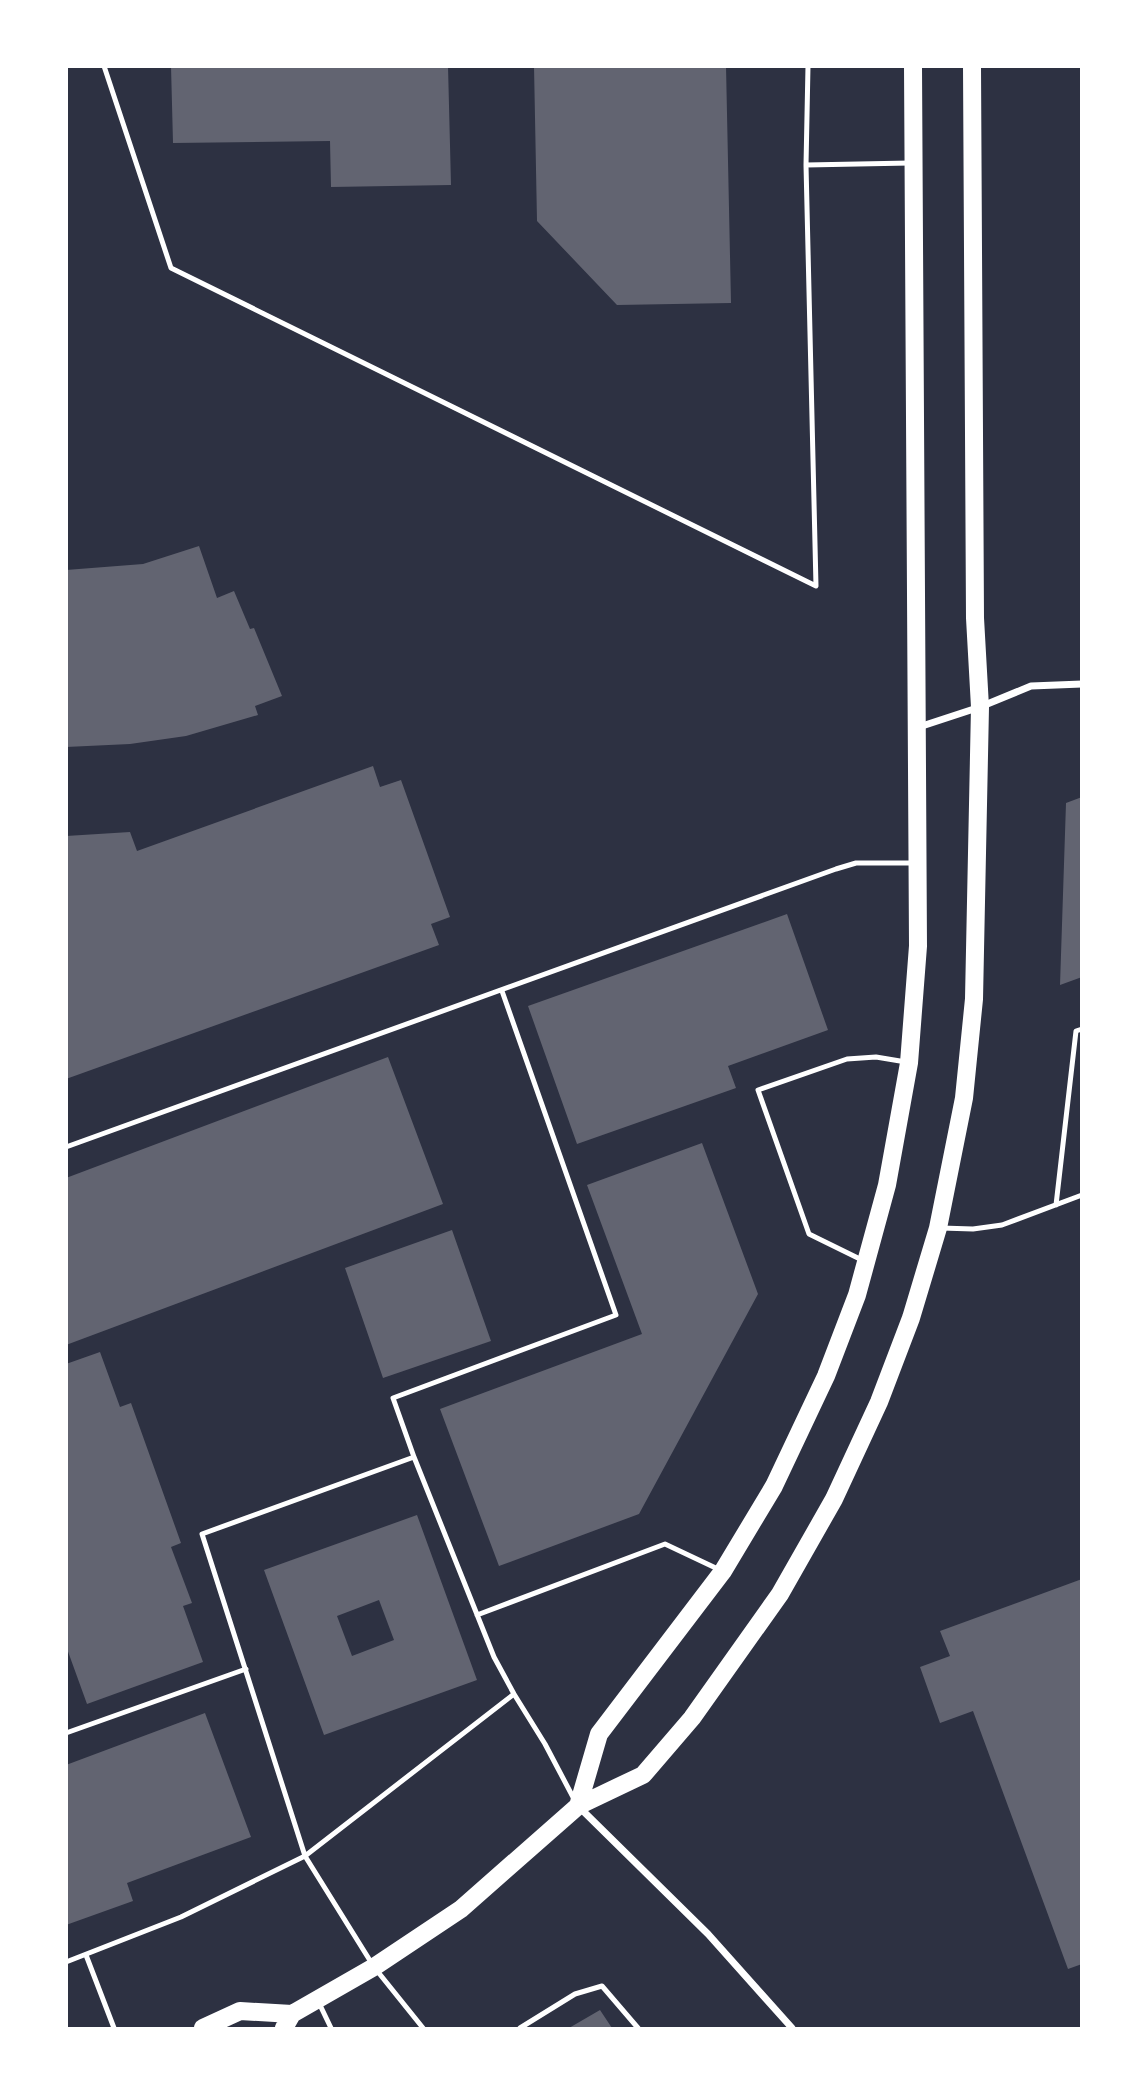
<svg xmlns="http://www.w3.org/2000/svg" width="1148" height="2095" viewBox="0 0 1148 2095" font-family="'Roboto Condensed',sans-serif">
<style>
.building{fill:#626471;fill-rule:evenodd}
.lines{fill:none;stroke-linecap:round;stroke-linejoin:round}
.service{stroke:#fff;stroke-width:5}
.minor{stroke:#fff;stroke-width:7}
.primary{stroke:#fff;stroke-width:18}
</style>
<rect width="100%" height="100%" fill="#2d3142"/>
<path class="building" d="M171,66H448L451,185L331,187L330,141L173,143Z
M534,66H726L731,303L617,305L537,221Z
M199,546L217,598L234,591L250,629L254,628L282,696L255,706L258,715L186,736L130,744L66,747V570L143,564Z
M373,766L380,787L401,780L450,917L431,924L439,945L66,1079V836L130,832L137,851Z
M1082,797V977L1060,985L1066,803Z
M787,914L828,1030L728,1066L736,1088L577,1144L528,1006Z
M388,1057L443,1204L66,1345V1178Z
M702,1143L758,1294L639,1514L499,1566L440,1409L642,1334L587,1185Z
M452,1230L491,1341L383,1378L345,1268Z
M100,1352L120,1407L131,1403L181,1543L171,1547L192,1603L183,1606L203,1662L87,1704L66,1646V1364Z
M417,1515L477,1680L324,1735L264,1570ZM379,1600L394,1640L352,1656L337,1616Z
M1082,1579V1964L1068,1969L973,1711L940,1723L920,1667L950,1656L940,1631Z
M205,1713L251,1837L127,1883L133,1901L66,1925V1765Z
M600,2010L612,2028H569Z"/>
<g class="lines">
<path class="service" d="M104,66L171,268L816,586L806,165L910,163
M806,165L808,66
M66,1147L836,869L856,863H915
M1056,1205L1076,1031L1082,1029
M941,1228L973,1229L1002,1225L1082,1195
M864,1261L809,1234L758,1090L847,1059L876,1057L906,1062
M414,1457L494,1657L514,1694L545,1744L574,1799
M477,1615L665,1544L720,1570
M66,1733L246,1669
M86,1955L114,2028
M66,1962L181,1917L305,1856L514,1694
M319,2003L331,2028
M423,2028L374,1967L305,1856L202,1534L414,1457L393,1398L616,1315L502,991
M520,2028L575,1994L602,1986L638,2028"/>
<path class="minor" d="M919,727L980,707L1031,686L1082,684
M579,1807L708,1934L792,2028"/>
<path class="primary" d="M578,1806L599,1734L723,1571L774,1486L826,1376L857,1295L887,1185L909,1063L918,946L913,66
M203,2028L240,2011L292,2014
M284,2028L292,2014L374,1967L461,1909L578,1806L643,1775L692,1718L780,1594L834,1499L879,1402L911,1318L938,1228L964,1098L974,999L980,707L975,618L972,66"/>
</g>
<rect width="1148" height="2095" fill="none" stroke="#ffffff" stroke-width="136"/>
</svg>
